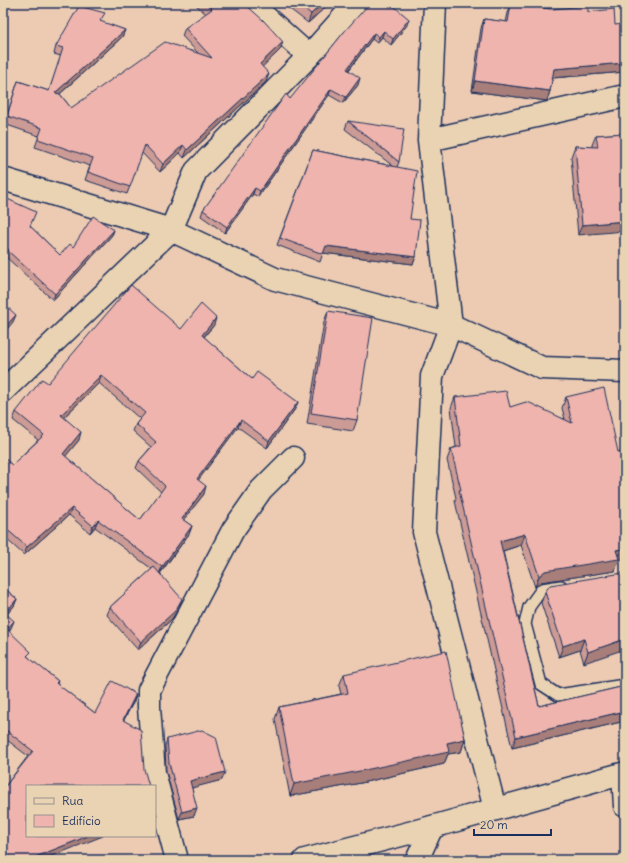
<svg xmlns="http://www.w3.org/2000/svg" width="628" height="863" viewBox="0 0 628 863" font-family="Delius,sans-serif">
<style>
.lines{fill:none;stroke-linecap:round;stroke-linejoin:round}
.lane-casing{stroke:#1b2f5e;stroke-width:14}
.street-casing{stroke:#1b2f5e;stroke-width:25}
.primary-casing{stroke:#1b2f5e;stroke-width:25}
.lane{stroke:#ead3b3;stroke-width:11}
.street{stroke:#ead3b3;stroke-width:22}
.primary{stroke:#ead3b3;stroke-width:22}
.wall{fill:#cd9b95;stroke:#1b2f5e;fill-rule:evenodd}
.shaded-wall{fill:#a77e79;stroke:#1b2f5e}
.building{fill:#eeb4ad;stroke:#1b2f5e;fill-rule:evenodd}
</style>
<rect width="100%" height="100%" fill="#eccbb2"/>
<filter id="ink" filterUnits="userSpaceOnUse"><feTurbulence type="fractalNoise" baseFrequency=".025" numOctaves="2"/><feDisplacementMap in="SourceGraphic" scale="8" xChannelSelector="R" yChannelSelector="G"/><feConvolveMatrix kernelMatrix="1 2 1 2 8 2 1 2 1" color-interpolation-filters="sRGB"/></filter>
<g filter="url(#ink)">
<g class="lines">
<defs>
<path id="lane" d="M561,586L542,589L529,607L525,624L541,684L558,695L625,685"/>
<path id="street" d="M250,3L309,56
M435,3L429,140L451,325L432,376L424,532L495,809
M429,140L625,96
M3,179L171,230L275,279L451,325L542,368L625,371
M3,391L171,230L196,171L309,56L356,3
M623,774L625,806
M177,860L154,773L149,707V690L233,530L261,490L293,458
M417,860L432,827"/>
<path id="primary" d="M305,860L432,827L625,773"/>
</defs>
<use href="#lane" class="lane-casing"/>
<use href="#street" class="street-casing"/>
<use href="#primary" class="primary-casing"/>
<use href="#lane" class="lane"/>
<use href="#street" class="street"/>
<use href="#primary" class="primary"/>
</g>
<path class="wall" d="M153,3H161L156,7Z
M194,3H244L280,50L262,66L266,82L184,158L180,153L160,172L142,153L127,194L85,180L90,166L35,147L39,136L4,124L18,81L49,91L61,56L54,54L56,46L101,22L125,30L122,37L60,94L71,108L198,53L182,36L185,28L206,14Z
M282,3H330L308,23Z
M511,4L551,9L588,12L615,25L625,72L553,78L550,91L547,101L472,91L481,28L484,19L506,22L508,13Z
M407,25L391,45L382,37L377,43L372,39L349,70L358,85L343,103L329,95L258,197L253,194L225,233L201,216L203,210L344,32Z
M348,121L399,162L397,167L410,219L416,257L413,264L323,253L320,262L277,245L313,150L393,166L345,129Z
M625,133L578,235L571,157L575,146L592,147V145L596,135Z
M3,197L30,226L60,255L73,247L114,230L112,235L53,300L6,257L7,255L3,252Z
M328,311L357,420L353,431L307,424L324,322Z
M214,325L204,337L252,379L298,402L295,409L267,448L238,427L198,480L204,494L183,520L192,526L189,534L160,574L179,607L172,619L138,650L107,615L110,607L152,569L95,527L90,533L69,515L24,555L3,536V457L12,465L38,440L13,420L16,412L48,383L181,329ZM99,383L140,419L136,424L133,431L151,447L139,461L136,468L161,492L140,520L65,456L79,440L63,418Z
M455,397L510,407L565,419L562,408L566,397L619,560L615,571L541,582L535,587L521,545L503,551L539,706L625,686V721L512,748L455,501L456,498L447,460L451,449L456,447L451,408Z
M623,573L584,663L580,650L559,657L541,603L545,592Z
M3,587L17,599L14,606L6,615L11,628L9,631L29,658L58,681L57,684L95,713L136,694L134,701L124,720L42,860H6L3,853V789L28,756L3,737Z
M344,674L465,739L461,752L448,754L444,764L361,783L290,796L275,719L279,707L341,694L339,686Z
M167,739L222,780L192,787L194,816L179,819L166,771L165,746Z"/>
<path class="shaded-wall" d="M158,3H161L156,7Z
M323,3H330L308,23L311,14Z
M409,19L407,25L391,45L393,39Z
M125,30L122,37L52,101L55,93Z
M384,31L382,37L377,43L379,37Z
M374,33L372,39L345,75L347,69Z
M283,42L280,50L257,72L260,64Z
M625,63V72L551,78L554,69Z
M269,74L266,82L184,158L187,150Z
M360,78L358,85L343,103L346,97Z
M475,81L550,91L547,101L472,91Z
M331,89L329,95L258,197L260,191Z
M183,145L180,153L160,172L163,164Z
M255,188L253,194L225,233L227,227Z
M625,221V231L578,235L582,225Z
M114,230L112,235L53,300L55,294Z
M326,246L416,257L413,264L323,253Z
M16,315L13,322L3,334V329Z
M216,318L214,325L199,342L202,335Z
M101,375L99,383L58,423L61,415Z
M298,402L295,409L267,448L269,441Z
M241,420L238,427L194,486L197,479Z
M81,432L79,440L61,462L63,454Z
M206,486L204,494L179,526L182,519Z
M72,508L69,515L24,555L27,547Z
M98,520L95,527L90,533L93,526Z
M192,526L189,534L159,574L162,567Z
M525,534L521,545L496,553L500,541Z
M625,548V558L619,560L615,571L541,582L535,587L539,576L545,571Z
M17,599L14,606L3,619L5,613Z
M182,599L179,607L172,619L138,650L141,642Z
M14,621L11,628L4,636L7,629Z
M584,639L580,650L559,657L563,646Z
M625,639V649L584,663L588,652Z
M136,694L134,701L120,726Z
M625,711V721L512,748L516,737Z
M465,739L461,752L448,754L444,764L361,783L290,796L294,784L447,743Z
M225,772L222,780L188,789L190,781Z
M197,808L194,816L179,819L182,812Z
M88,836H103L42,860H28Z"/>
<path class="building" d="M206,3H244L245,4L264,21L283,42L260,64L269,74L187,150L183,145L163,164L145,145L130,187L88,172L93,158L38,139L42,128L7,116L18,81L49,91L63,48L56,46L79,6L105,13L100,21L125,30L55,93L60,94L71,108L165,42L212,58L185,28L212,9Z
M297,3H323L311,14Z
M369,3H390L409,19L393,39L384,31L379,37L374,33L347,69L360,78L346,97L331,89L260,191L255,188L227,227L203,210L286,94L290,99L344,32L368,5Z
M511,4L551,9L588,6V12L614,9L615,25L623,24L624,32H625V63L554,69L550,91L475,81L484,19L508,22Z
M348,121L404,129L399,162Z
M625,133V221L582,225L575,146L598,147L596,135Z
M313,150L417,171L410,219L420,220L416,257L326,246L323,254L280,238Z
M3,197L36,212L30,226L60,255L70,244L73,247L93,216L114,230L55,294L8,251L9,250L3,246Z
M131,285L181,329L201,304L216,318L202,335L252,379L257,372L298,402L269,441L241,420L197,479L206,486L182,519L192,526L162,567L98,520L93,526L72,508L27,547L3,526V457L12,465L44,435L16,412L42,379L48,383ZM101,375L145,413L136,424L156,442L139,461L165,486L140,520L63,454L81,432L61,415Z
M3,303L16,315L3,329Z
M328,311L373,318L357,420L311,413Z
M604,388L618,452L625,450V548L616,550L619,559L545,571L539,576L525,534L500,541L539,706L625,686V711L516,737L459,490H461L451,449L461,446L455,397L506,391L510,407L526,402L530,403L572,423L566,397Z
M154,567L182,599L175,611L141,642L110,607Z
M623,573L625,578V639L588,652L584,639L563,646L545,592L550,585Z
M3,587L17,599L5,613L14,621L7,629L31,652L27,656L58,681L56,683L95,713L112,681L136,694L123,720L141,730L144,769L149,786H27V836H88L28,860H11L3,840V789L33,751L3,728Z
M446,651L465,739L447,743L449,752L365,770L294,784L279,707L348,693L344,674Z
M202,730L216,737L225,772L190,781L197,808L182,812L169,763L167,739Z
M155,810L157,816L155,817Z"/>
</g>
<rect width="628" height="863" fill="none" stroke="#ead3b3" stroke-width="16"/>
<rect x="8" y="8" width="612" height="847" fill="none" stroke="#1b2f5e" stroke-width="1.5" filter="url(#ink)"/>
<rect x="26" y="785" width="130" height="52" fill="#ead3b3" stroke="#979191"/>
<rect x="34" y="798" width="20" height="6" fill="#ead3b3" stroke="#979191"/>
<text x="62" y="805" font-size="12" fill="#1b2f5e">Rua</text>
<rect x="34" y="815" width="20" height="12" fill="#eeb4ad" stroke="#979191"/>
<text x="62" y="825" font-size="12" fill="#1b2f5e">Edifício</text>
<path d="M474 829v6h77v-6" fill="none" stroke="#1b2f5e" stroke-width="2"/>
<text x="480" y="829" font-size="12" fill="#1b2f5e" stroke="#ead3b3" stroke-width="3" paint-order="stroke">20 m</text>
</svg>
